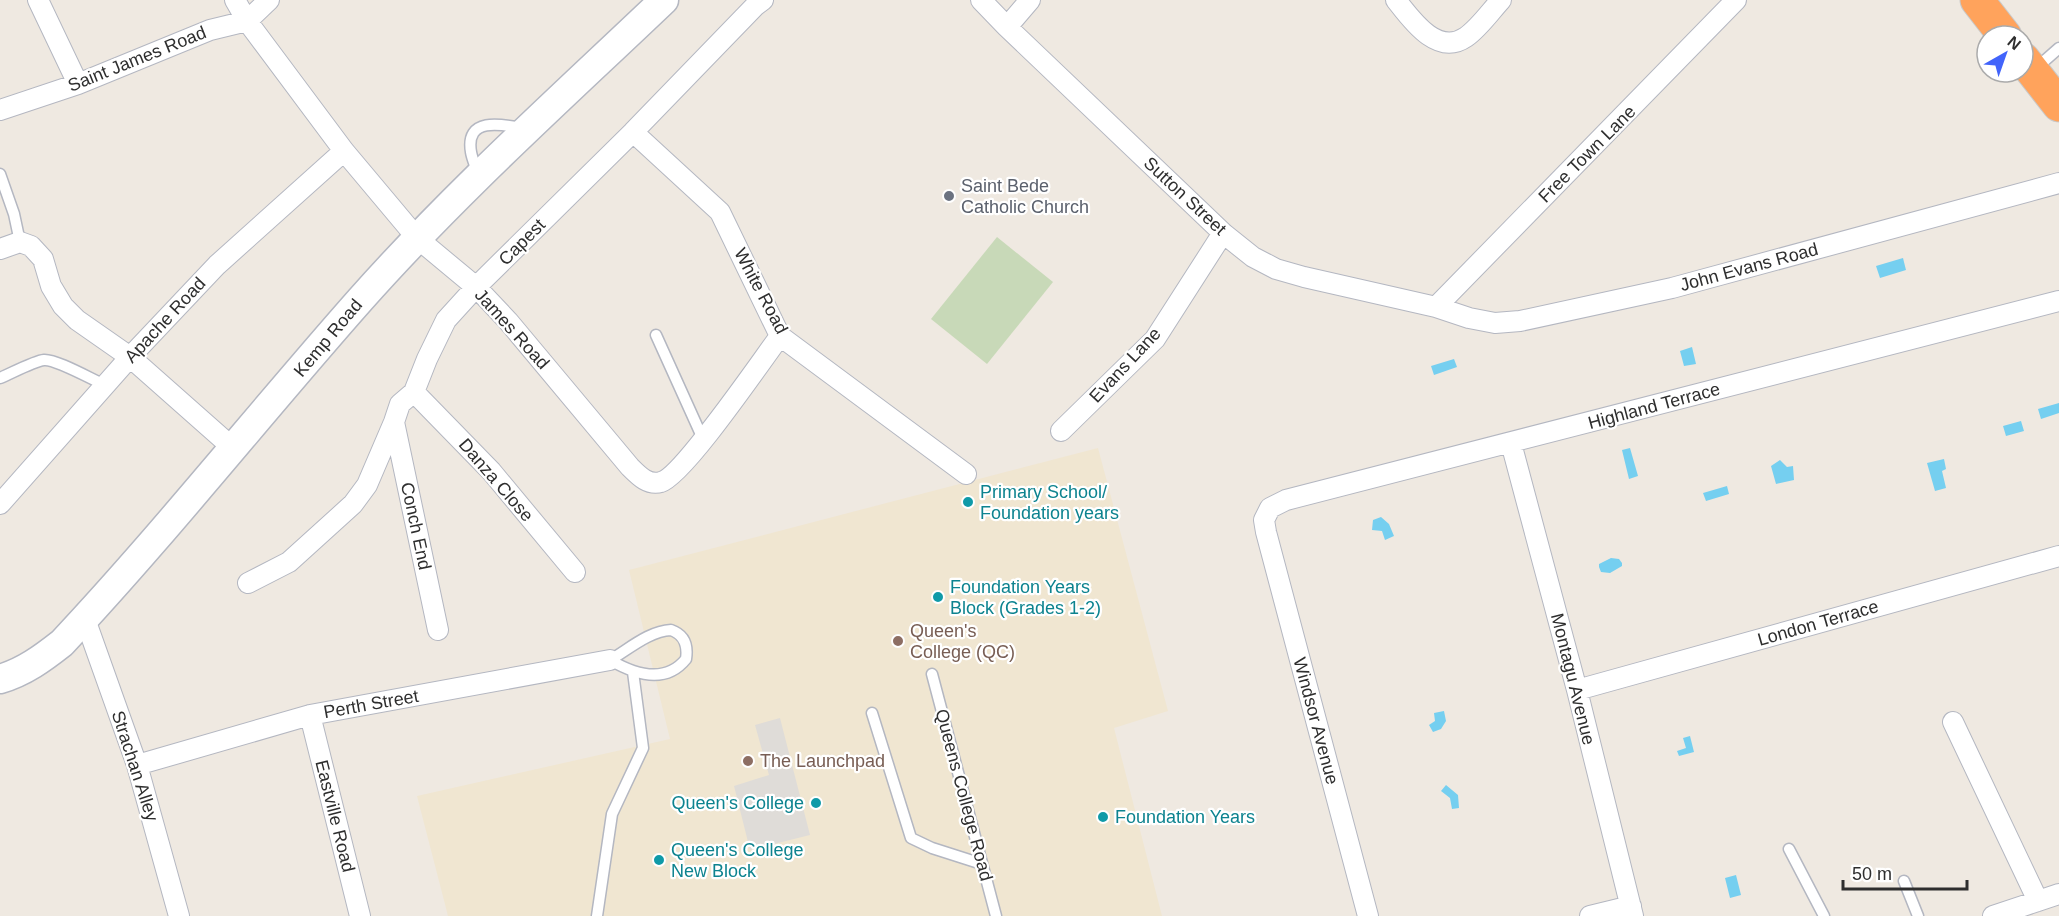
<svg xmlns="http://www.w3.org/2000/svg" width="2059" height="916" viewBox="0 0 2059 916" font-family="Arial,sans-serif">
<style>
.education{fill:#f0e6d1}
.cemetery{fill:#c8d9b8}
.plaza{fill:#dfdcd8}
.water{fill:#75cff0}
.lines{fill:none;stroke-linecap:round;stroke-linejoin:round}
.lane-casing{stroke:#b4b7c1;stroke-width:13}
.street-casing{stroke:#b4b7c1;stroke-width:22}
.secondary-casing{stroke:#b4b7c1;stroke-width:31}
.highway-casing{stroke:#c9c9c9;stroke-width:35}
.lane{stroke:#fff;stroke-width:10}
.street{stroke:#fff;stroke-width:20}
.secondary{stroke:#fff;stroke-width:28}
.highway{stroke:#ffa35c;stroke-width:33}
.worship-dot{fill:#6b7280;stroke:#fff;stroke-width:2}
.culture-dot{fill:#0f9aa8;stroke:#fff;stroke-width:2}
.education-dot{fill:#8d6e63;stroke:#fff;stroke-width:2}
.labels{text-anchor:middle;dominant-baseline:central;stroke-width:4.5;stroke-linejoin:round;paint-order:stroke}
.street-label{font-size:18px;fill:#2e2e2e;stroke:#fff}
.worship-label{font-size:18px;fill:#5b616d;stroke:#fff;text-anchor:start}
.culture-label{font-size:18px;fill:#0d838f;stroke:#fff;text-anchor:start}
.education-label{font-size:18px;fill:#785e54;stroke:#fff;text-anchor:start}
</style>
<rect width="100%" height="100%" fill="#efe9e1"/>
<path class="education" d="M1098,448L1168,711L1114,728L1162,916H448L417,796L670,739L629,570Z"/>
<path class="cemetery" d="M997,237L1053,282L987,364L931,319Z"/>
<path class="plaza" d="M780,718L810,835L750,850L734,786L769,775L755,725Z"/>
<path class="water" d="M1903,258L1906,270L1880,278L1876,266Z
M1692,347L1696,364L1684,366L1680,351Z
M1454,359L1457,367L1434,375L1431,366Z
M2059,403V413L2041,419L2038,409Z
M2021,421L2024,431L2006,436L2003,426Z
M1630,448L1638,476L1629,479L1622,450Z
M1944,459L1946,469L1942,471L1946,488L1935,491L1927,463Z
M1780,460L1787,467L1793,466L1794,480L1776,484L1771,466Z
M1727,486L1729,494L1706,501L1703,493Z
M1381,517L1389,524L1394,536L1385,540L1382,531L1372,530L1373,520Z
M1611,558L1619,559L1622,563V566L1610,573L1601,572L1599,567V564Z
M1444,711L1446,721L1441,729L1433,732L1429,725L1435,721L1434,713Z
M1690,736L1694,752L1679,756L1677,751L1686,748L1683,738Z
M1446,785L1458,795L1459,808L1452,809L1450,798L1441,791Z
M1736,875L1741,895L1730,898L1725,878Z"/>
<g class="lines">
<defs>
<path id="lane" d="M2034,70L2059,48
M0,174L14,214L20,242
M478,174C476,167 472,159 471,152C465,117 501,124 522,128
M656,335L703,439
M0,378C10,374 34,361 44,360C56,359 91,379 105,385
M671,630C685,635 688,646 686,659C665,685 634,674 610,660C629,649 649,631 671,630Z
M932,674L996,916
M872,713L911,838L932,848L982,864
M1789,849L1824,916
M1904,881L1918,916
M597,916L612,814L643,748L633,672"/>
<path id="street" d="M38,0L78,84
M235,0L247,21L344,151L417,238L476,287L508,321L630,467C638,475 648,486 661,482C683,476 762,360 780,336
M981,0L1007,27L1223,233L1253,257L1276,269L1304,277L1436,307L1469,318L1495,323L1520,321L1672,288L2059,183
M1396,0C1411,19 1437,57 1466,37C1479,28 1490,12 1501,0
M1007,27L1030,0
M0,110L78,84L210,30L247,21L269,0
M633,132L720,212L780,336L966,474
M0,249L20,242L31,246L43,259L51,286L63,306L77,320L130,357L234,449
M1436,307L1736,0
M414,392L491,471L575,572
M394,422L438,630
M1061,431L1155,339L1223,233
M1511,443L1577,690L1633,916
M0,504L130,357L217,265L344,151
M248,583L289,562L353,504L367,485L394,422L400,404L414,392L427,359L446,320L476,287L633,132L755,6L763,0
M85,619L137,765L179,916
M1577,690L2059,556
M310,715L360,916
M1953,722L2038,901
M137,765L310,715L610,660
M1368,916L1266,532L1264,520L1270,508L1286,500L2059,301
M1590,916L1631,906
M1993,916L2059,894"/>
<path id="secondary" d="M0,679C24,672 43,658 62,643C166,532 260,413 360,300C455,193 561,98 664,0"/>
<path id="highway" d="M1977,0L2005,36
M2023,59L2059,105"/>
</defs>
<use href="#lane" class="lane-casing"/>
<use href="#street" class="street-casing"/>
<use href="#secondary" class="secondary-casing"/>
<use href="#highway" class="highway-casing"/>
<use href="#lane" class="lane"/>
<use href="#street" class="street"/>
<use href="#secondary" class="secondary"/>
<use href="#highway" class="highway"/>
</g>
<circle class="worship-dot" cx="949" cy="196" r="6"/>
<g class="culture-dot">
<circle cx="968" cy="502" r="6"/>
<circle cx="938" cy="597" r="6"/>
<circle cx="816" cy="803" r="6"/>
<circle cx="1103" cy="817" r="6"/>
<circle cx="659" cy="860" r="6"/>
</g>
<g class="education-dot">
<circle cx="898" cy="641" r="6"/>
<circle cx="748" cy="761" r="6"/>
</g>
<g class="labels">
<g class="street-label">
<text transform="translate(137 59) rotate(-22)">Saint James Road</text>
<text transform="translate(1587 154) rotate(-45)">Free Town Lane</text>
<text transform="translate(1185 196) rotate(43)">Sutton Street</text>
<text transform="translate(522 242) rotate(-45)">Capest</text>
<text transform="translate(1749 267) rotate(-15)">John Evans Road</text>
<text transform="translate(761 291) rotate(62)">White Road</text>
<text transform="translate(165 320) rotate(-47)">Apache Road</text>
<text transform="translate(512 329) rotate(48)">James Road</text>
<text transform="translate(328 338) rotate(-50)">Kemp Road</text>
<text transform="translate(1125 365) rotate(-47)">Evans Lane</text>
<text transform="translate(1654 406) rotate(-15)">Highland Terrace</text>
<text transform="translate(496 480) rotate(49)">Danza Close</text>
<text transform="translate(416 526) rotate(78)">Conch End</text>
<text transform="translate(1818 623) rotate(-16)">London Terrace</text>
<text transform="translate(1573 679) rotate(76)">Montagu Avenue</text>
<text transform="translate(371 704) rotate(-10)">Perth Street</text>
<text transform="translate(1316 721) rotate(75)">Windsor Avenue</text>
<text transform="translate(135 766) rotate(72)">Strachan Alley</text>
<text transform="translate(964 795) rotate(75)">Queens College Road</text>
<text transform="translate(335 816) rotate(76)">Eastville Road</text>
</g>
<g class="worship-label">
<text x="961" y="186">Saint Bede<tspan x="961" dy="21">Catholic Church</tspan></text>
</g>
<g class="culture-label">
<text x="980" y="492">Primary School/<tspan x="980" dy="21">Foundation years</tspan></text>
<text x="950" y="587">Foundation Years<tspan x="950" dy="21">Block (Grades 1-2)</tspan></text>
<text x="804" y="803" text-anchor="end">Queen's College</text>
<text x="1115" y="817">Foundation Years</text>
<text x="671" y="850">Queen's College<tspan x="671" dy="21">New Block</tspan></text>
</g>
<g class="education-label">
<text x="910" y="631">Queen's<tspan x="910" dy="21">College (QC)</tspan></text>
<text x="760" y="761">The Launchpad</text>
</g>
</g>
<g transform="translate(2005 54) rotate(40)"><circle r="28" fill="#ffffff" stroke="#ababab" stroke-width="1.5"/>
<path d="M0-4.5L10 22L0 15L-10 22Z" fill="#4264fb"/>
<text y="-9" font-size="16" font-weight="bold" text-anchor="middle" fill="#2e2e2e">N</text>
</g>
<path d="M1843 880v9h124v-9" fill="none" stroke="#2e2e2e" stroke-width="3"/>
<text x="1852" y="880" font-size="18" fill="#2e2e2e" stroke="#ffffff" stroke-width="4.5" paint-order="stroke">50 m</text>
</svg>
